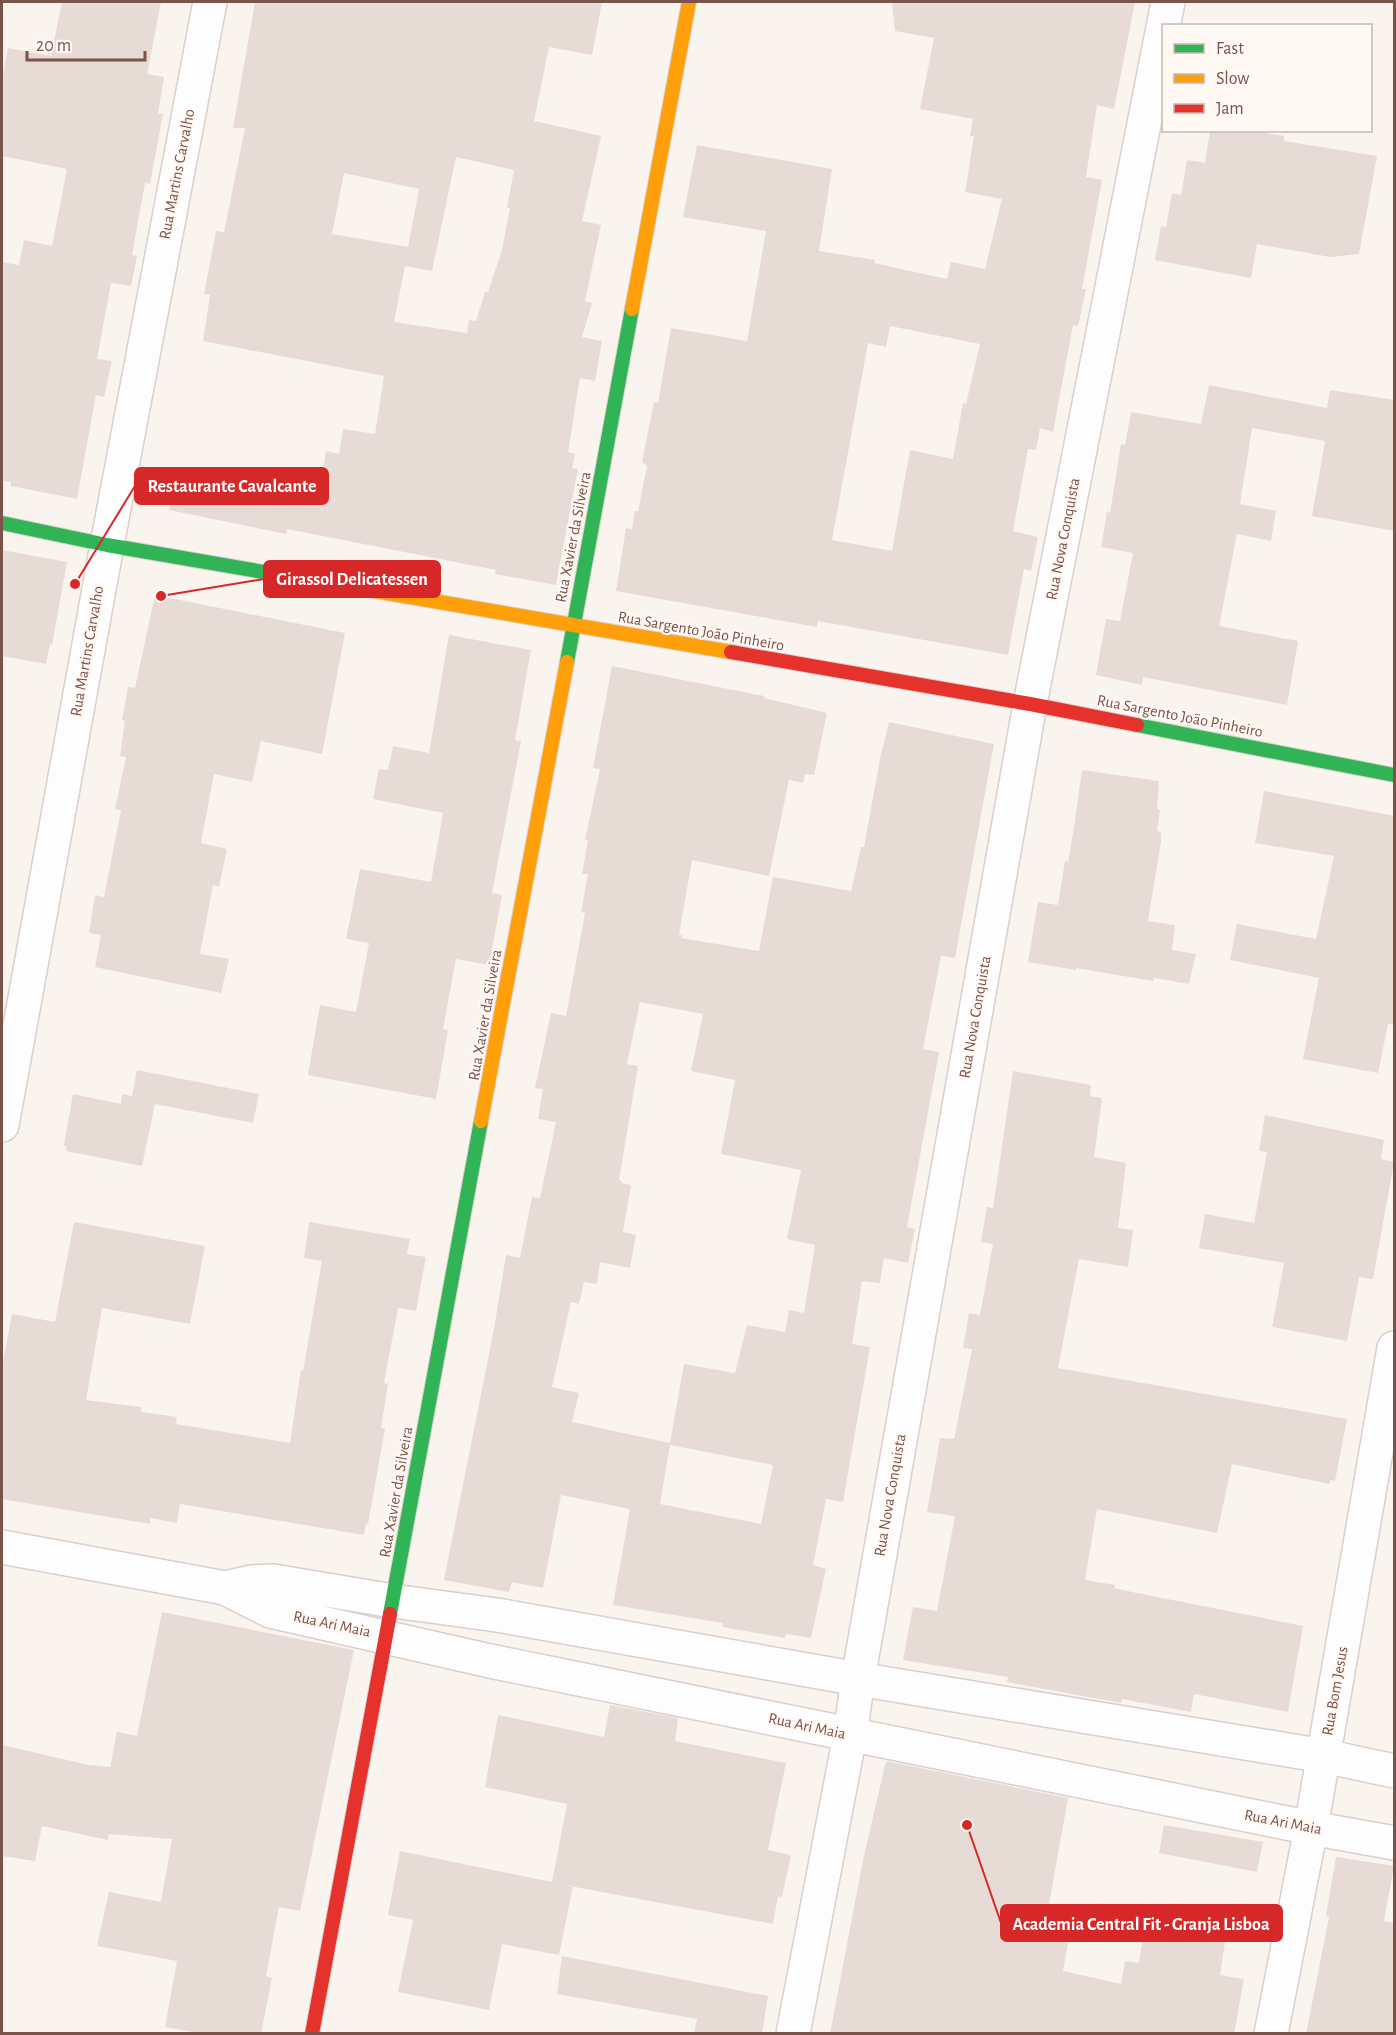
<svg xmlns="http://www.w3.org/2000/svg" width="1396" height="2035" viewBox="0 0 1396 2035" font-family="'Alegreya Sans',sans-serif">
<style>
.building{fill:#e7dbd6;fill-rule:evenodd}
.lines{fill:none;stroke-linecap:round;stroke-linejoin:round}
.street-casing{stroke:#d9cfcc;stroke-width:36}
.fast-casing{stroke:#dbd0cc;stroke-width:16}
.slow-casing{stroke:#dbd0cc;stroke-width:16}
.jam-casing{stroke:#dbd0cc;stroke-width:16}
.street{stroke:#fefdfd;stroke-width:33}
.fast{stroke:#30b455;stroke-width:14}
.slow{stroke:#ff9f0a;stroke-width:14}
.jam{stroke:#e5322d;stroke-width:14}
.labels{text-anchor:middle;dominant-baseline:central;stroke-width:4.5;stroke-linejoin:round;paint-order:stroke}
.street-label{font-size:16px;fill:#7c534b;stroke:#fff8f3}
.leader{fill:none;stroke:#d62828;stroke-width:2}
.callout-dot{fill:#d62828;stroke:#fff8f3;stroke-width:2}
.callout{fill:#d62828;stroke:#d62828;stroke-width:2}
.callout-label{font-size:18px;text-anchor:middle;font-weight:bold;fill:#fff}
</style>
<rect width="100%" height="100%" fill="#faf4ef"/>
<path class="building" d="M62,2H161L147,74L164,77L158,113L163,114L150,184L145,183L132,255L137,256L131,286L111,283L97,359L112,361L104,397L96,395L77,499L11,486V482L2,481V262L19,265L24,240L52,246L67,169L2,156V81L8,48L51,56Z
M255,2H602L592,55L549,47L534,121L601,136L582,221L601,225L585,301L592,303L582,337L602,341L595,381L580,378L568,452L575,454L572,468L578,469L556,585L495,574L496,570L287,529L286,534L169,510L178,467L321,482L326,451L339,454L343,429L375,434L384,376L203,341L210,295L204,294L216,231L224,232L245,128H233ZM456,157L514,170L507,208H510L502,250L488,292H485L476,321L469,320L467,333L394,322L405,266L432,271ZM344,173L419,189L408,247L332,234Z
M892,2H1135L1114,109L1097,105L1086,177L1102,180L1082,289H1086L1078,326L1073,325L1053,432L1040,428L1036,450L1028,449L1013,531L1038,537L1031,571L1024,569L1008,655L818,621L817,627L616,591L626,528L632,529L635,511H638L647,466L642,462L654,402L658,403L671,328L747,341L766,231L683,217L697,145L832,169L819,251L875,260L874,263L947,279L951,262L985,269L1002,199L965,192L974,136H970L973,119L920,109L934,38L895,31ZM890,326L980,344L966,404L963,403L953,459L910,450L892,551L832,540L868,343L886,347Z
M1210,130H1250L1284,136V141L1377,156L1359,254L1330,257L1257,244L1251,278L1155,260L1161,226L1166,227L1172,193L1181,195L1187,160L1205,163Z
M1209,385L1327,408L1330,390L1395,400V531L1312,516L1325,441L1252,428L1240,504L1276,511L1271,541L1237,534L1219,626L1298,641L1287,705L1143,677L1142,685L1096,675L1106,619L1120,621L1133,553L1101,547L1107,512L1110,513L1121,444L1125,445L1131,412L1201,424Z
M2,550L67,562L52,645L50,644L46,664L2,656Z
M155,595L345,633L322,754L261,741L252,782L214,774L201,843L227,849L219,887L213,885L200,954L229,959L221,993L95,967L101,935L89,933L95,895L104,897L121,810L115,809L126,757L120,756L125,721L122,720L128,687L135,688Z
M449,635L531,650L515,740L521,741L492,893L502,895L489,965L456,959L443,1029L448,1030L436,1099L308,1075L320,1005L356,1012L369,943L346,939L360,869L431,882L443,813L373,799L379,769L388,770L393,746L429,753Z
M612,666L764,696V698L827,713L814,775L805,774L803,783L789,780L769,876L692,860L679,935H682L681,938L759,951L773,877L851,891L861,847H864L880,759L889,722L994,744L955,958L941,956L923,1049L939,1052L907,1227L915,1229L908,1263L884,1258L880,1283L862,1281L852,1344L870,1347L843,1502L826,1499L813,1565L826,1569L811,1638L786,1634L785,1638L722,1627L723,1623L613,1605L630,1509L561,1495L543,1588L512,1582L509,1592L444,1580L494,1329L506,1255L520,1258L532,1197L540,1198L556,1122L538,1119L543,1089L535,1088L551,1013L566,1016L585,913L581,912L588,874H582L588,840H585L600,769L593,768ZM640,1002L703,1014L691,1071L735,1080L721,1154L801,1170L787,1239L815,1245L804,1313L789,1310L785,1332L747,1325L735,1373L684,1364L670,1443L572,1422L579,1393L552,1387L571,1302L579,1304L584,1282L597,1284L600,1262L630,1268L636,1235L623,1232L631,1185L621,1183L622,1181L619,1180L638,1066L627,1064ZM670,1445L773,1465L761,1524L660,1504Z
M1082,770L1159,781L1157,809L1160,810L1157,831L1161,832V841L1148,921L1175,925L1172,950L1196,954L1189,984L1154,978L1153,981L1076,968V970L1028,962L1038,902L1058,905L1065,861L1068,862L1074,827Z
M1264,791L1395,816V1025L1388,1024L1378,1073L1303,1059L1319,978L1230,960L1237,924L1316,939L1334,856L1255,843Z
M137,1070L259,1094L253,1123L155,1104L142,1166L66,1151L67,1147L64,1145L73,1094L121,1104L122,1094L132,1096Z
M1013,1071L1091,1085L1090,1096L1102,1098L1094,1157L1126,1163L1118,1228L1133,1230L1128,1267L1079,1259L1058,1368L1347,1419L1335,1481L1330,1480V1484L1232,1464L1217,1533L1097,1509L1085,1580L1115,1585L1114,1588L1132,1592L1303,1626L1288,1712L1194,1694L1191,1712L1122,1699L1121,1703L1007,1682L1008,1677L903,1660L913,1607L937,1611L955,1516L927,1512L940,1438L954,1439L972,1349L963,1348L969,1313L980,1315L993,1244L981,1242L987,1207L993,1208Z
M1265,1115L1384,1140L1381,1159L1394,1162L1373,1279L1359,1277L1347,1341L1272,1327L1284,1263L1199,1248L1205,1214L1254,1223L1267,1152L1259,1151Z
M74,1222L205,1246L190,1324L102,1308L86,1400L141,1407V1412L177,1417L176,1424L290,1443L301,1370L303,1371L322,1261L304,1258L309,1222L410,1239L407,1254L426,1257L416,1311L398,1308L384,1383L388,1384L381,1428L385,1429L368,1524L366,1523L364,1535L180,1504L177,1523L150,1518V1524L2,1499V1368L12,1314L55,1322Z
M162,1612L354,1650L300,1911L279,1907L266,1976L272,1978L261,2034H203L165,2027L177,1961L97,1946L109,1892L161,1902L172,1839L109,1834L108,1840L42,1826L35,1861L2,1856V1745L89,1765L110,1767L117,1732L137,1736Z
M610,1705L678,1718L675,1741L786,1763L768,1850L791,1855L782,1897L778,1896L773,1924L559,1884L573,1886L559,1955L502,1944L489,2010L398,1992L413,1920L388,1915L400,1851L552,1882L567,1804L485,1787L498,1715L604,1737Z
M886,1761L1068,1798L1043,1938L1068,1943L1063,1971L1121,1984L1125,1961L1139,1963L1146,1920L1226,1935L1220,1975L1244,1979L1234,2034H830L863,1860Z
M1164,1825L1263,1842L1257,1872L1159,1853Z
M1336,1857L1394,1866L1384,1921L1395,1923V2034H1306L1329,1917L1326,1916Z
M562,1956L768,1996L762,2034H694L697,2019L557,1994Z"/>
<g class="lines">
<defs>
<path id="street" d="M2,1125L107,545L210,2
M2,1547L225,1588L270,1611L490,1661L1311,1828L1394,1843
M225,1588L251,1582L273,1581L393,1601L497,1615L858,1679L1324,1756L1394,1771
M793,2034L850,1735L858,1679L1030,704L1168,2
M1271,2034L1311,1828L1394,1348"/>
<path id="fast" d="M2,523L107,545L322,582
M567,662L632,309
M1137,725L1394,775
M390,1614L481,1121"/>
<path id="slow" d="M632,309L689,2
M322,582L731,652
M481,1121L567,662"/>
<path id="jam" d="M731,652L1030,704L1137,725
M312,2034L390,1614"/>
</defs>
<use href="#street" class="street-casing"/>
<use href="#fast" class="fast-casing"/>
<use href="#slow" class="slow-casing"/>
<use href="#jam" class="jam-casing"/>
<use href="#street" class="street"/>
<use href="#fast" class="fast"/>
<use href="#slow" class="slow"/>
<use href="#jam" class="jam"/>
</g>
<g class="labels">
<g class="street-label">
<text transform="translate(177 174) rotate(-79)">Rua Martins Carvalho</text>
<text transform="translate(573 537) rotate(-79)">Rua Xavier da Silveira</text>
<text transform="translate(1063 539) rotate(-79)">Rua Nova Conquista</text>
<text transform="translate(701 631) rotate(10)">Rua Sargento João Pinheiro</text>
<text transform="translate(87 651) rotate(-80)">Rua Martins Carvalho</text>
<text transform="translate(1180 716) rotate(11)">Rua Sargento João Pinheiro</text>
<text transform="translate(485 1015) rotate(-80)">Rua Xavier da Silveira</text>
<text transform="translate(975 1017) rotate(-80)">Rua Nova Conquista</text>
<text transform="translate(396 1492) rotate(-80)">Rua Xavier da Silveira</text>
<text transform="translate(890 1495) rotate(-80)">Rua Nova Conquista</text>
<text transform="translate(332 1624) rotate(12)">Rua Ari Maia</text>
<text transform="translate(1335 1691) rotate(-80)">Rua Bom Jesus</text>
<text transform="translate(807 1726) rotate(12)">Rua Ari Maia</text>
<text transform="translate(1283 1822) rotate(11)">Rua Ari Maia</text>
</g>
</g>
<path class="leader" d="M75 584L135 486M161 596L264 579M967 1825L1001 1923"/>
<g class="callout-dot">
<circle cx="75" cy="584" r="6"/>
<circle cx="161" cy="596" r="6"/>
<circle cx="967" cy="1825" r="6"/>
</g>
<g class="callout">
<rect x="135" y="468" width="193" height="36" rx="6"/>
<rect x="264" y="561" width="176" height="36" rx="6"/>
<rect x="1001" y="1905" width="281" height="36" rx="6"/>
</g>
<g class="callout-label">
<text x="232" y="492">Restaurante Cavalcante</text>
<text x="352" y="585">Girassol Delicatessen</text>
<text x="1141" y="1930">Academia Central Fit - Granja Lisboa</text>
</g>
<rect width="1396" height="2035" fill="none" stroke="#7c534b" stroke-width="6"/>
<rect x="1162" y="24" width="210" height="108" fill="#fff8f3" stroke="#cbb6b0" stroke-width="1.5"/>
<rect x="1174" y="44" width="30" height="9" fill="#30b455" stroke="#cbb6b0" stroke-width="1.5"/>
<text x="1216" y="54" font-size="18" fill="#7c534b">Fast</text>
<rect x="1174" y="74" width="30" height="9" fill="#ff9f0a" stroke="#cbb6b0" stroke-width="1.5"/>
<text x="1216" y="84" font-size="18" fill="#7c534b">Slow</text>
<rect x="1174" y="104" width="30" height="9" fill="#e5322d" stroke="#cbb6b0" stroke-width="1.5"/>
<text x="1216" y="114" font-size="18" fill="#7c534b">Jam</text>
<path d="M27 51v9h118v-9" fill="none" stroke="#7c534b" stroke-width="3"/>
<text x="36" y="51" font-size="18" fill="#7c534b" stroke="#fff8f3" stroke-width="4.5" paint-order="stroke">20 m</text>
</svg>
